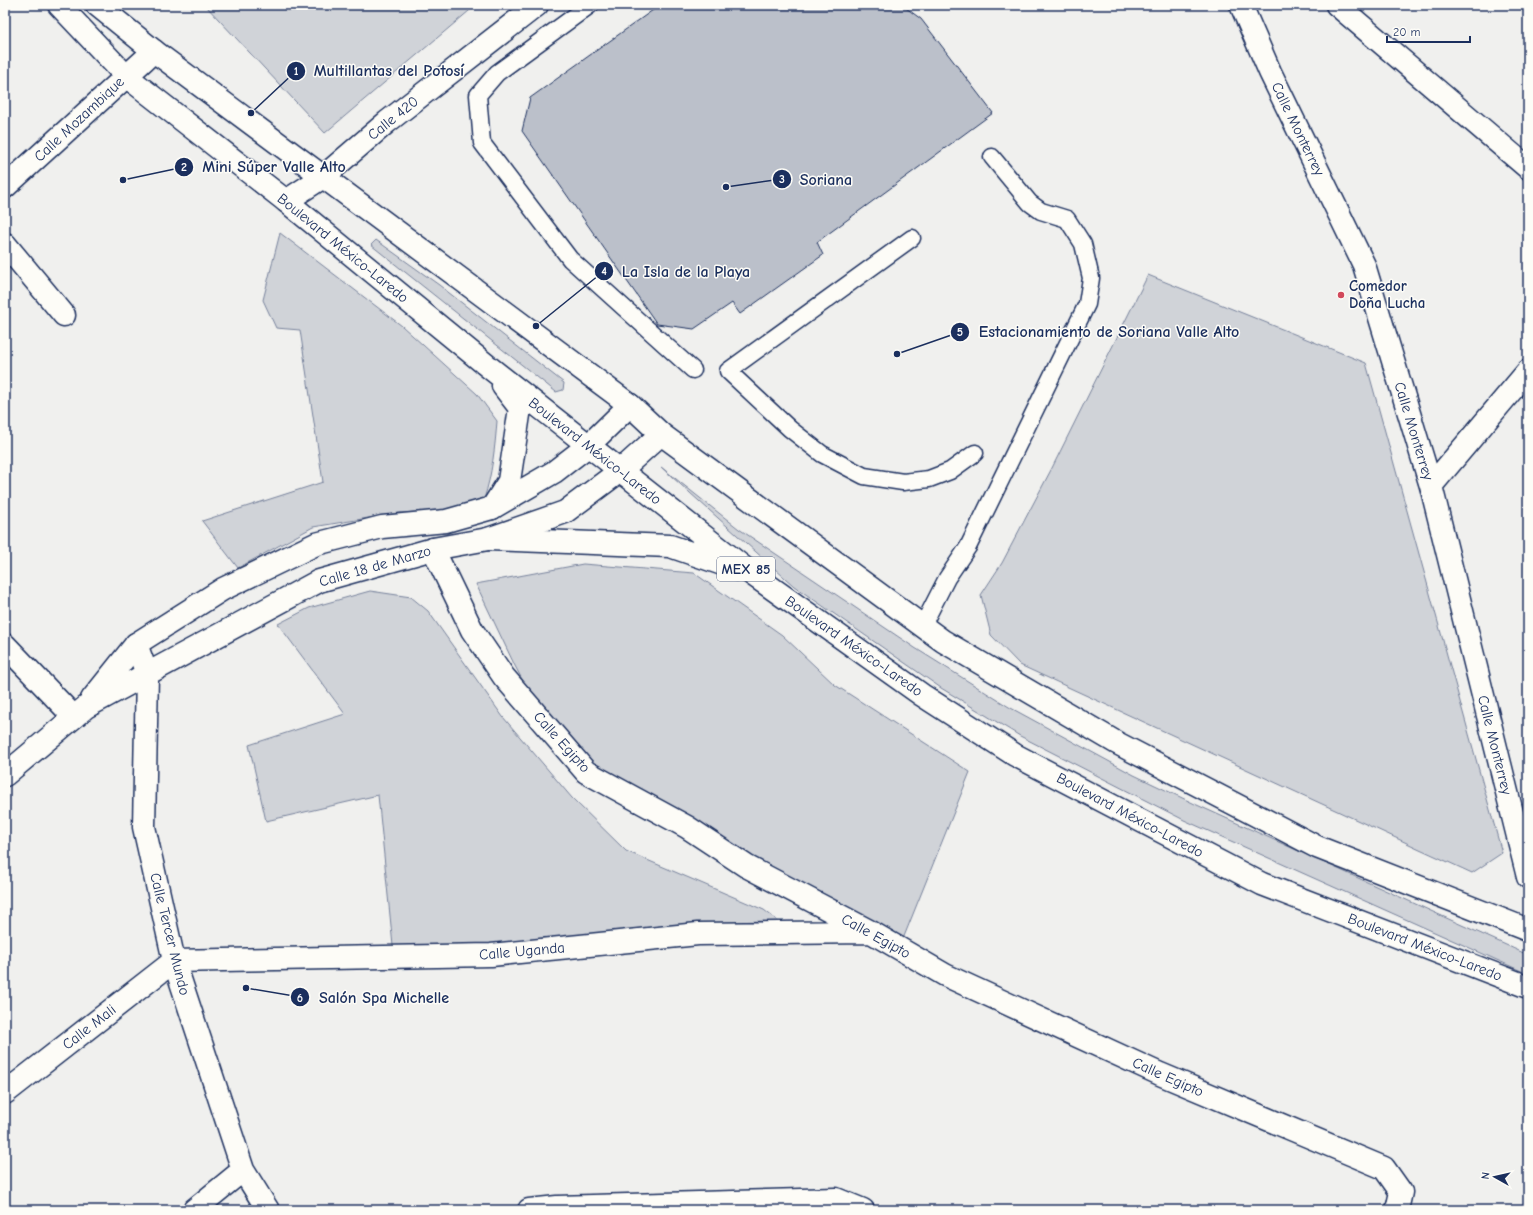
<svg xmlns="http://www.w3.org/2000/svg" width="1533" height="1215" viewBox="0 0 1533 1215" font-family="'Comic Neue',sans-serif">
<style>
.green{fill:#d0d3d8;stroke:#76819b}
.building{fill:#bbc0ca;stroke:#1b2f5e}
.lines{fill:none;stroke-linecap:round;stroke-linejoin:round}
.service-casing{stroke:#1b2f5e;stroke-width:19}
.minor-casing{stroke:#1b2f5e;stroke-width:25}
.tertiary-casing{stroke:#1b2f5e;stroke-width:25}
.primary-casing{stroke:#1b2f5e;stroke-width:25}
.service{stroke:#fdfcf7;stroke-width:16}
.minor{stroke:#fdfcf7;stroke-width:22}
.tertiary{stroke:#fdfcf7;stroke-width:22}
.primary{stroke:#fdfcf7;stroke-width:22}
.poi-dot{fill:#d1495b;stroke:#fdfcf7;stroke-width:1.5}
.labels{text-anchor:middle;dominant-baseline:central;stroke-width:3;stroke-linejoin:round;paint-order:stroke}
.shield{fill:#fdfcf7;stroke:#5f6c8c;stroke-width:1}
.shield-label{font-size:14px;font-weight:bold;fill:#1b2f5e}
.street-label{font-size:15px;fill:#1b2f5e;stroke:#fdfcf7}
.poi-label{font-size:15px;font-weight:bold;fill:#1b2f5e;stroke:#fdfcf7;text-anchor:start}
.leader{fill:none;stroke:#1b2f5e;stroke-width:1.5}
.callout-dot{fill:#1b2f5e;stroke:#fdfcf7;stroke-width:1.5}
.mark-label{font-size:12px;text-anchor:middle;font-weight:bold;fill:#fff}
.callout-label{font-size:16px;text-anchor:middle;font-weight:bold;fill:#1b2f5e;stroke:#fdfcf7;stroke-width:3;stroke-linejoin:round;paint-order:stroke}
</style>
<rect width="100%" height="100%" fill="#f0f0ee"/>
<filter id="ink" filterUnits="userSpaceOnUse"><feTurbulence type="fractalNoise" baseFrequency=".025" numOctaves="2"/><feDisplacementMap in="SourceGraphic" scale="8" xChannelSelector="R" yChannelSelector="G"/><feConvolveMatrix kernelMatrix="1 2 1 2 8 2 1 2 1" color-interpolation-filters="sRGB"/></filter>
<g filter="url(#ink)">
<path class="green" d="M205,5H476L325,133Z
M280,233L402,326L477,394L497,421C495,448 492,474 484,499L467,507L435,511L399,513L313,527L238,568L202,521L323,482L300,330L276,328L263,300Z
M376,240L439,285L564,383L563,390L556,392L371,245Z
M1148,275L1366,363L1502,853L1472,873L1020,665L991,635L981,595L1002,563L1052,468Z
M661,467L739,529L915,648L1009,707L1134,775L1197,805L1528,955V974L1184,820L1020,736L941,688L794,586Z
M583,564L694,573L782,635L835,685L970,772L903,939L647,819L560,751L515,666L476,584Z
M370,591L411,597L428,611L503,717L572,798L626,851L764,910L792,932L394,956L378,795L266,821L249,745L345,714L278,624L309,608Z"/>
<path class="building" d="M660,5H902L921,19L993,113L817,242L823,255L740,314L732,303L694,329L657,324L522,131L530,98Z"/>
<g class="lines">
<defs>
<path id="service" d="M590,5L497,73L478,95L482,143L570,259L693,370
M912,238L728,371L790,429L822,454L864,476L903,482L929,479L950,471L975,453
M923,625L947,578L968,547L1087,304L1091,278L1083,244L1067,219L1041,211L1030,203L992,157"/>
<path id="minor" d="M1241,5L1270,72L1364,265L1431,486L1528,877
M1337,5L1528,168
M5,187L154,51
M286,201L323,177L387,122L537,5
M5,244L64,315
M1431,486L1528,371
M433,549L472,630L504,677L586,772L687,827L746,866L871,932L945,975L1160,1074L1384,1168L1401,1192L1397,1210
M136,644L147,674L144,827L174,961L243,1170L268,1210
M5,645L74,717
M5,1093L174,961L491,955L698,934L869,932
M194,1210L243,1170
M529,1210L557,1207L836,1199L863,1210"/>
<path id="tertiary" d="M92,699L136,644L223,589L316,544L382,527L446,521L492,508L554,472L589,445L630,405
M5,775L86,707L319,581L433,549L488,539L565,512L620,471L661,434"/>
<path id="primary" d="M59,5L126,76L286,201L490,368L752,574L922,695L1015,755L1262,884L1528,987
M97,5L154,51L630,405L661,434L943,641L1117,743L1317,847L1528,930
M492,508L509,481L520,408L503,386
M488,539L670,546L737,569"/>
</defs>
<use href="#service" class="service-casing"/>
<use href="#minor" class="minor-casing"/>
<use href="#tertiary" class="tertiary-casing"/>
<use href="#primary" class="primary-casing"/>
<use href="#service" class="service"/>
<use href="#minor" class="minor"/>
<use href="#tertiary" class="tertiary"/>
<use href="#primary" class="primary"/>
</g>
</g>
<circle class="poi-dot" cx="1341" cy="295" r="4"/>
<g class="labels">
<rect class="shield" x="717" y="557" width="58" height="24" rx="3"/>
<g class="shield-label">
<text x="746" y="569">MEX 85</text>
</g>
<g class="street-label">
<text transform="translate(393 118) rotate(-39)">Calle 420</text>
<text transform="translate(79 119) rotate(-43)">Calle Mozambique</text>
<text transform="translate(1298 129) rotate(64)">Calle Monterrey</text>
<text transform="translate(343 248) rotate(39)">Boulevard México-Laredo</text>
<text transform="translate(1414 431) rotate(73)">Calle Monterrey</text>
<text transform="translate(595 451) rotate(38)">Boulevard México-Laredo</text>
<text transform="translate(375 566) rotate(-16)">Calle 18 de Marzo</text>
<text transform="translate(854 646) rotate(35)">Boulevard México-Laredo</text>
<text transform="translate(562 742) rotate(48)">Calle Egipto</text>
<text transform="translate(1495 745) rotate(76)">Calle Monterrey</text>
<text transform="translate(1130 815) rotate(28)">Boulevard México-Laredo</text>
<text transform="translate(170 934) rotate(76)">Calle Tercer Mundo</text>
<text transform="translate(876 936) rotate(29)">Calle Egipto</text>
<text transform="translate(1425 947) rotate(21)">Boulevard México-Laredo</text>
<text transform="translate(522 951) rotate(-5)">Calle Uganda</text>
<text transform="translate(89 1027) rotate(-38)">Calle Mali</text>
<text transform="translate(1168 1077) rotate(24)">Calle Egipto</text>
</g>
<g class="poi-label">
<text x="1349" y="286">Comedor<tspan x="1349" dy="17">Doña Lucha</tspan></text>
</g>
</g>
<path class="leader" d="M251 113L296 71M123 180L184 167M726 187L782 179M536 326L604 271M897 354L960 332M246 988L300 997"/>
<g class="callout-dot">
<circle cx="251" cy="113" r="4"/>
<circle cx="123" cy="180" r="4"/>
<circle cx="726" cy="187" r="4"/>
<circle cx="536" cy="326" r="4"/>
<circle cx="897" cy="354" r="4"/>
<circle cx="246" cy="988" r="4"/>
<circle cx="296" cy="71" r="10"/>
<circle cx="184" cy="167" r="10"/>
<circle cx="782" cy="179" r="10"/>
<circle cx="604" cy="271" r="10"/>
<circle cx="960" cy="332" r="10"/>
<circle cx="300" cy="997" r="10"/>
</g>
<g class="mark-label">
<text x="296" y="75">1</text>
<text x="184" y="171">2</text>
<text x="782" y="183">3</text>
<text x="604" y="275">4</text>
<text x="960" y="336">5</text>
<text x="300" y="1002">6</text>
</g>
<g class="callout-label">
<text x="389" y="76">Multillantas del Potosí</text>
<text x="274" y="172">Mini Súper Valle Alto</text>
<text x="826" y="185">Soriana</text>
<text x="686" y="277">La Isla de la Playa</text>
<text x="1109" y="337">Estacionamiento de Soriana Valle Alto</text>
<text x="384" y="1003">Salón Spa Michelle</text>
</g>
<rect width="1533" height="1215" fill="none" stroke="#fdfcf7" stroke-width="20"/>
<rect x="10" y="10" width="1513" height="1195" fill="none" stroke="#1b2f5e" stroke-width="1.5" filter="url(#ink)"/>
<g transform="translate(1495 1177) rotate(278)" stroke="#fdfcf7" stroke-width="3" paint-order="stroke">
<path d="M0-3L7 15L0 10L-7 15Z" fill="#1b2f5e"/>
<text y="-6" font-size="11" font-weight="bold" text-anchor="middle" fill="#1b2f5e">N</text>
</g>
<path d="M1387 36v6h83v-6" fill="none" stroke="#1b2f5e" stroke-width="2"/>
<text x="1393" y="36" font-size="12" fill="#1b2f5e" stroke="#fdfcf7" stroke-width="3" paint-order="stroke">20 m</text>
</svg>
